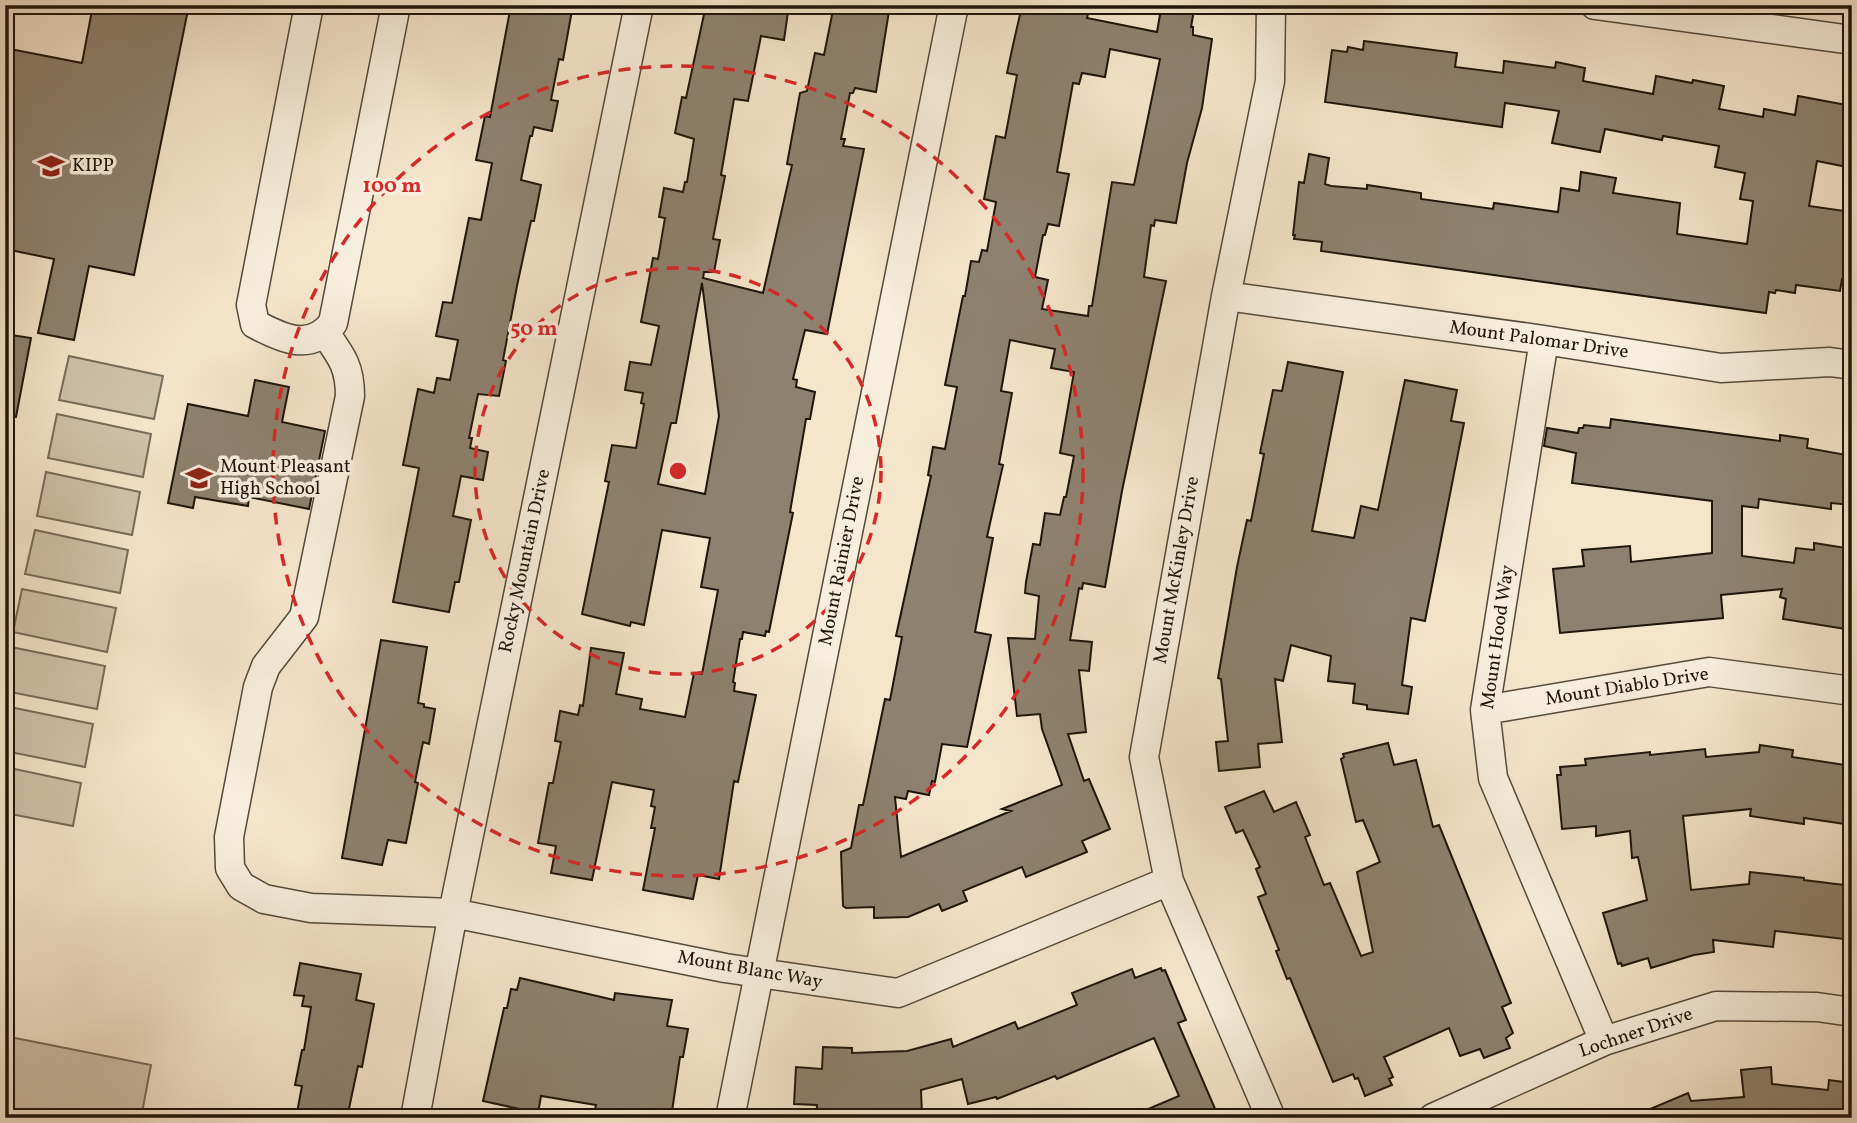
<svg xmlns="http://www.w3.org/2000/svg" width="1857" height="1123" viewBox="0 0 1857 1123" font-family="Vollkorn,serif">
<style>
.green{fill:#d0c2aa;stroke:#776c5a;stroke-width:2}
.building{fill:#8e816f;stroke:#1e150b;stroke-width:2;fill-rule:evenodd}
.lines{fill:none;stroke-linecap:round;stroke-linejoin:round}
.minor-casing{stroke:#54493b;stroke-width:31}
.minor{stroke:#f8eedd;stroke-width:28}
.ring{fill:none;stroke:#d62828;stroke-width:3.5;stroke-dasharray:12 9}
.labels{text-anchor:middle;dominant-baseline:central;stroke-width:7;stroke-linejoin:round;paint-order:stroke}
.poi-label{font-size:19px;fill:#1e150b;stroke:#f8eedd;text-anchor:start}
.street-label{font-size:19px;fill:#1e150b;stroke:#f8eedd}
.centre{fill:#d62828;stroke:#f8eedd;stroke-width:3.5}
.ring-label{font-size:21px;text-anchor:middle;font-weight:bold;fill:#d62828;stroke:#f8eedd;stroke-width:7;stroke-linejoin:round;paint-order:stroke}
</style>
<rect width="100%" height="100%" fill="#f5e5cb"/>
<filter id="stains"><feTurbulence type="fractalNoise" baseFrequency=".00286" numOctaves="4"/><feColorMatrix values="0 0 0 0 .2 0 0 0 0 .09 0 0 0 0 .02 0 0 0 .5 -.17"/></filter>
<radialGradient id="worn" r=".72"><stop offset=".6" stop-color="#630" stop-opacity="0"/><stop offset="1" stop-color="#630" stop-opacity=".3"/></radialGradient>
<path class="green" d="M69,356L163,376L154,419L59,400Z
M57,414L151,434L143,477L48,458Z
M46,472L140,492L132,535L37,516Z
M35,530L128,550L120,593L25,574Z
M22,589L116,608L107,652L13,632Z
M11,647L105,666L97,709L5,691V673Z
M5,706L93,724L85,767L5,751Z
M5,767L81,783L73,826L5,813Z
M5,1036L151,1065L141,1118H5Z"/>
<path class="building" d="M93,5H189L134,275L89,266L74,340L38,333L54,259L5,249V48L82,63Z
M511,5H573L563,60L559,59L551,100L558,101L552,131L534,127L532,136H530L521,180L541,185L534,221H531L517,286L503,360L506,361L499,396L478,394L469,438H472L470,448L488,452L483,480L461,476L453,516L471,520L459,582H455L449,612L393,602L419,468L403,465L418,389L434,393L437,378L450,380L458,340L436,336L443,302L452,303L469,218L481,220L492,163L476,160L485,116L490,117Z
M706,5H789L784,40L761,36L748,101L734,99L721,175L725,176L713,239L720,240L714,272H704L703,278L763,293L792,165L787,164L800,93L807,91L815,53L824,55L834,5H890L876,92L855,88L853,93H850L841,139H845L843,146L864,149L827,334L805,330L793,379L797,380L796,387L815,392L810,419H806L790,512L793,513L769,632L766,631L765,636L743,632L742,639H740L733,682L735,683L734,691L756,695L738,782L734,781L719,879L698,875L693,899L643,890L655,828H651L655,807L651,806L654,790L612,782L592,880L551,873L556,846L538,843L549,783H553L561,742L555,741L560,711L578,715L580,705L583,706L591,648L624,653L616,694L642,699L640,709L685,717L694,673L702,674L718,590L701,587L710,538L662,530L644,625L631,622L630,626L582,614L609,482L605,481L612,445L636,448L644,404L641,403L643,393L625,390L630,362L651,365L659,326L641,322L653,258L658,259L665,218L659,217L664,188L683,192L685,182H687L694,139L675,133L682,97L686,98ZM702,283L719,416L705,494L658,484L671,423H676Z
M1031,5H1090L1087,18L1157,32L1161,9L1165,10V5L1194,10L1191,27H1193V35L1212,39L1202,108L1187,163L1176,223L1155,220L1154,226L1151,225L1144,277L1166,281L1122,491L1105,587L1083,583L1082,589L1079,588L1070,640L1092,642L1089,671L1079,670L1086,732L1068,734L1084,781L1089,779L1110,829L1082,841L1087,852L1026,877L1022,867L963,891L967,901L942,911L939,904L908,917L874,918V907L846,908L843,906L841,852L851,848L859,805H863L885,699L890,700L902,637L896,636L931,476L928,475L933,447L945,449L957,387L945,385L963,296H965L971,261L979,262L982,250L987,251L996,202L984,199L996,136L1005,138L1017,75L1007,73L1013,45L1021,10L1030,12ZM1110,49L1160,59L1134,185L1112,182L1092,306H1089L1088,316L1042,309L1048,280L1035,277L1043,235H1045L1048,224L1059,226L1069,174L1057,172L1073,83L1079,84L1082,73L1105,77ZM1010,340L1055,349L1051,368L1074,372L1060,453L1074,456L1066,497H1064L1060,515L1045,513L1040,545L1033,544L1026,582L1025,593L1039,596L1035,639L1008,638L1017,716L1040,714L1042,729L1062,785L1002,809L1011,811L901,857L895,797L906,799L908,791L929,795L932,781L935,782L942,744L967,747L991,635L975,632L993,538L987,537L1003,465L999,464L1012,393L1001,391Z
M1364,41L1457,53L1455,67L1503,73L1504,61L1555,68L1556,62L1585,68L1583,81L1653,94L1656,76L1692,83L1693,80L1724,86L1719,109L1763,117L1764,109L1795,115L1798,96L1852,106V168L1817,161L1809,206L1852,212V280L1842,279L1840,291L1796,285L1795,293L1776,290L1775,293L1769,292L1766,313L1321,251L1322,242L1294,239L1295,235H1293L1299,182L1304,183L1309,154L1329,158L1325,184L1331,186L1367,189V185L1421,193V199L1493,209L1494,203L1558,212L1561,188L1579,191L1581,172L1616,178L1613,193L1680,203L1677,234L1747,244L1753,201L1740,199L1745,173L1715,167L1719,146L1663,136L1662,140L1605,129L1600,152L1552,143L1559,111L1505,103L1502,127L1325,102L1332,50L1347,52L1348,47L1363,50Z
M5,334L31,338L16,417L5,416Z
M1288,362L1343,372L1312,531L1354,538L1361,506L1378,510L1405,380L1457,390L1451,421L1464,423L1425,621L1411,618L1402,685L1412,687L1408,714L1367,709V705L1353,703L1355,684L1328,681L1331,656L1291,645L1283,681L1275,679L1282,742L1258,744L1260,767L1219,771L1216,742L1228,741L1221,679L1218,678L1237,567L1247,520L1251,521L1264,454L1260,453L1273,390L1282,391Z
M255,380L289,387L282,422L325,431L309,509L249,497L248,506L195,497L193,508L168,503L188,404L248,416Z
M1611,419L1780,441V435L1808,439L1807,448L1852,456V505L1831,503V509L1759,499L1758,508L1742,506V556L1794,563L1796,548L1814,550V543L1846,548L1845,559L1852,560V630L1783,619L1786,599L1780,597L1782,589L1721,595L1723,618L1560,633L1553,569L1584,566L1582,550L1630,546L1631,562L1712,553V501L1572,483L1576,453L1544,446L1547,428L1578,433L1579,428H1583L1584,425L1610,428Z
M381,640L427,647L418,703L424,704V707L435,709L429,744L423,742L415,782L418,783L406,843L388,840L382,865L342,858Z
M1388,743L1394,765L1416,760L1433,827L1439,825L1511,1003L1502,1007L1513,1033L1506,1038L1510,1048L1484,1058L1480,1049L1460,1056L1449,1028L1384,1057L1393,1077L1389,1079L1392,1085L1365,1096L1358,1078L1355,1079L1353,1074L1333,1082L1290,978L1287,979L1276,951L1279,950L1258,897L1266,894L1256,869L1260,867L1243,830L1236,833L1225,807L1264,791L1274,812L1296,802L1310,835L1305,837L1324,885L1330,883L1361,956L1373,952L1357,872L1380,862L1363,820L1356,822L1341,759L1344,757L1343,754Z
M1760,745L1793,750L1792,757L1852,766V825L1804,818V824L1750,816L1751,809L1683,816L1691,890L1749,884L1750,872L1804,878V880L1852,886V940L1775,931L1773,947L1713,940L1714,952L1694,955L1651,968L1648,958L1622,966L1621,963L1618,964L1603,913L1647,900L1638,857L1632,858L1630,831L1596,836V826L1562,829L1557,775H1561L1560,767L1586,765L1585,759L1650,752V755L1705,749L1706,757L1759,752Z
M300,963L361,974L356,1000L374,1004L362,1067L358,1066L347,1118H296L302,1086L295,1085L302,1050H304L311,1007L302,1006L304,996L294,995Z
M1161,968L1162,971L1165,970L1186,1020L1178,1023L1219,1118H1127L1179,1096L1154,1038L1057,1079L1055,1076L997,1099L996,1097L968,1104L962,1079L921,1090L922,1115L879,1118H816L817,1105L794,1104L796,1067L822,1069L823,1047L852,1048V1053L907,1051L951,1039L953,1047L1015,1022L1018,1029L1077,1005L1072,993L1132,969L1135,978Z
M520,978L614,1000L615,993L672,1000L667,1026L688,1029L683,1057H680L671,1118H593L596,1105L541,1096L538,1113L483,1101L504,1008H507L511,989L517,990Z
M1771,1067L1772,1084L1828,1090L1829,1080L1852,1083V1118H1629L1688,1093L1691,1101L1744,1097L1741,1070Z"/>
<g class="lines">
<defs>
<path id="minor" d="M309,5L251,305L255,324C283,339 311,352 333,323L396,5
M1271,5L1270,81L1226,296L1144,757L1169,881L1271,1118
M1595,5L1852,40
M1226,296L1544,340L1721,368L1830,362L1852,365
M325,333C342,357 350,367 350,396L304,617L266,666L258,687L229,837L230,868L241,886L264,899L311,908L453,913L725,968L898,993L1169,881
M1544,340L1485,710L1493,778L1604,1041
M1485,710L1709,672L1852,691
M415,1118L453,913L639,5
M730,1118L954,5
M1433,1118L1604,1041L1716,1006L1817,1007L1852,1012"/>
</defs>
<use href="#minor" class="minor-casing"/>
<use href="#minor" class="minor"/>
</g>
<g class="ring">
<circle cx="678" cy="471" r="203"/>
<circle cx="678" cy="471" r="405"/>
</g>
<defs>
<symbol id="school-bare" viewBox="-9 -9 18 18"><path d="M0-5L7-2L0 1L-7-2ZM-4 1L0 2.5L4 1V4Q0 6-4 4Z" fill="#8f2418" stroke="#f8eedd" stroke-width="2.5" paint-order="stroke"/></symbol>
</defs>
<g fill-rule="evenodd">
<use href="#school-bare" x="32" y="147" width="38" height="38"/>
<use href="#school-bare" x="180" y="459" width="38" height="38"/>
</g>
<g class="labels">
<g class="poi-label">
<text x="72" y="166">KIPP</text>
<text x="220" y="467">Mount Pleasant<tspan x="220" dy="22">High School</tspan></text>
</g>
<g class="street-label">
<text transform="translate(1539 340) rotate(8)">Mount Palomar Drive</text>
<text transform="translate(525 561) rotate(-78)">Rocky Mountain Drive</text>
<text transform="translate(842 561) rotate(-79)">Mount Rainier Drive</text>
<text transform="translate(1177 570) rotate(-80)">Mount McKinley Drive</text>
<text transform="translate(1498 637) rotate(-82)">Mount Hood Way</text>
<text transform="translate(1627 687) rotate(-9)">Mount Diablo Drive</text>
<text transform="translate(750 970) rotate(10)">Mount Blanc Way</text>
<text transform="translate(1636 1033) rotate(-19)">Lochner Drive</text>
</g>
</g>
<circle cx="678" cy="471" r="10" class="centre"/>
<g class="ring-label">
<text x="392" y="192">100 m</text>
<text x="534" y="335">50 m</text>
</g>
<rect width="1857" height="1123" fill="none" stroke="#f5e5cb" stroke-width="28"/>
<rect x="7" y="7" width="1843" height="1109" fill="none" stroke="#1e150b" stroke-width="3.5"/>
<rect x="14" y="14" width="1829" height="1095" fill="none" stroke="#1e150b" stroke-width="2"/>
<rect width="100%" height="100%" filter="url(#stains)"/>
<rect width="100%" height="100%" fill="url(#worn)"/>
</svg>
